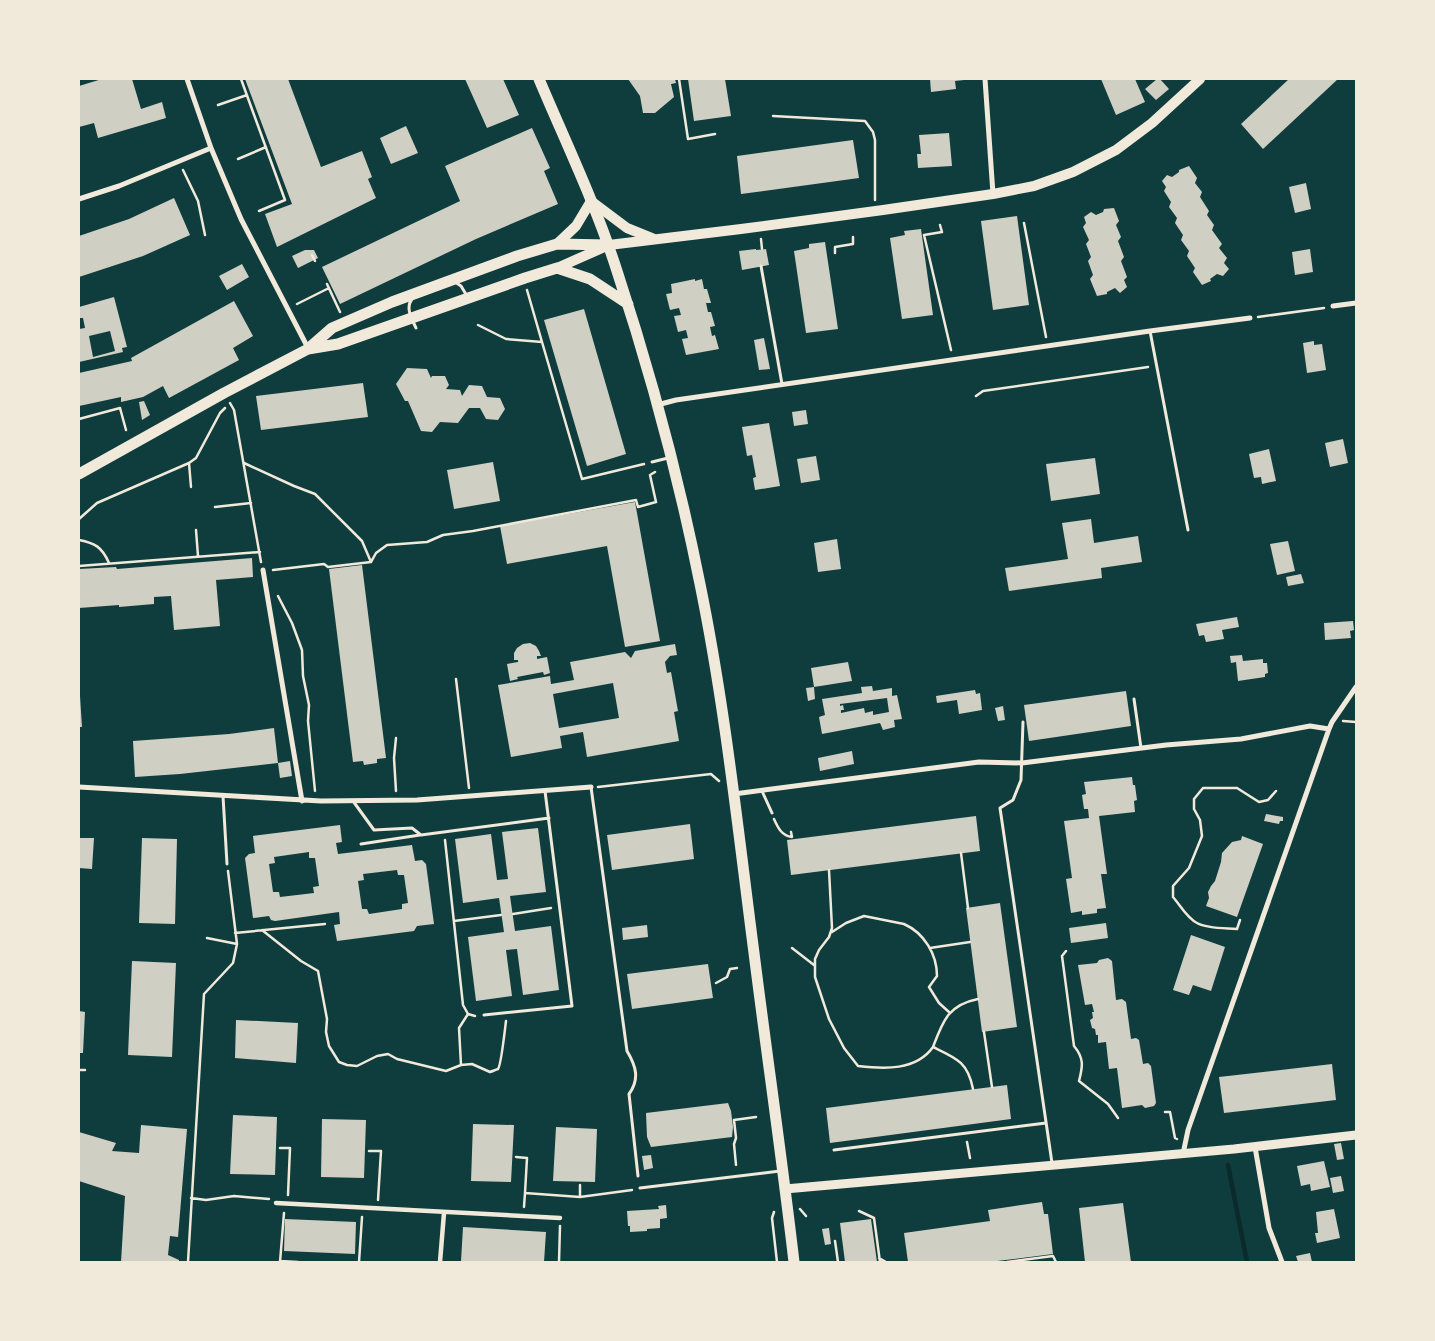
<svg xmlns="http://www.w3.org/2000/svg" width="1435" height="1341" viewBox="0 0 1435 1341" font-family="'Space Grotesk',sans-serif">
<style>
.lines{fill:none;stroke-linecap:round;stroke-linejoin:round}
.stream{stroke:#0a2a2b;stroke-width:4.5}
.building{fill:#cfcfc3;fill-rule:evenodd}
.path{stroke:#f1e9da;stroke-width:2.5}
.service{stroke:#f1e9da;stroke-width:3}
.pedestrian{stroke:#f1e9da;stroke-width:4.5}
.minor{stroke:#f1e9da;stroke-width:5}
.tertiary{stroke:#f1e9da;stroke-width:9}
.secondary{stroke:#f1e9da;stroke-width:10}
.primary{stroke:#f1e9da;stroke-width:11}
</style>
<rect width="100%" height="100%" fill="#0f3d3e"/>
<g class="lines">
<path class="stream" d="M1228,1165L1247,1262"/>
</g>
<path class="building" d="M102,79H132L141,109L162,102L166,118L98,138L94,123L79,127V86Z
M245,79H288L321,167L362,151L372,177L368,179L376,198L277,247L265,214L292,204Z
M465,79H503L519,115L487,128Z
M628,79H675L676,83L671,84L674,97L655,113H643L640,96Z
M688,79H725L731,116L694,121Z
M930,79H964V80L955,81L956,89L931,92Z
M1101,79H1135L1145,102L1116,115Z
M1157,79H1160L1169,89L1156,100L1145,89Z
M1289,79H1338L1263,149L1241,124Z
M406,126L418,153L391,164L380,138Z
M532,128L550,168L544,171L558,204L476,239L340,304L322,267L460,201L445,166Z
M949,133L952,166L918,168L917,154H921L919,135Z
M853,140L859,178L741,194L737,156Z
M1189,166L1197,178L1195,183L1202,192L1200,197L1209,211L1207,215L1214,225L1212,230L1222,244L1219,248L1227,258L1224,263L1229,269L1223,276L1217,274L1210,279L1211,281L1202,285L1193,272L1195,268L1187,256L1189,251L1181,240L1183,235L1175,223L1177,218L1169,207L1171,202L1164,191L1166,187L1162,181L1167,175L1172,177L1179,172V170Z
M1306,183L1311,209L1295,213L1289,187Z
M174,198L190,235L143,256L79,277V236L129,219Z
M1114,208L1119,221L1116,225L1121,237L1118,241L1124,257L1121,261L1127,277L1124,280L1127,287L1120,293L1115,288L1107,292V294L1097,296L1090,279L1093,275L1088,261L1091,257L1086,244L1089,240L1083,227L1086,223L1084,217L1091,212L1096,215L1103,212L1104,209Z
M1017,216L1029,305L993,310L981,221Z
M921,229L933,315L902,319L890,238L905,235L904,231Z
M825,242L838,329L806,333L794,251L809,248V244Z
M756,249V250L766,249L769,265L742,270L739,251Z
M1310,249L1313,272L1295,275L1292,252Z
M305,250H314L318,258L298,268L292,256Z
M242,264L249,277L227,290L219,276Z
M695,279V281L702,279L704,289H707L711,303H706L708,312H711L715,326L710,327L712,336L715,335L719,349L686,355L682,339L688,338L686,330L678,332L674,316L681,315L679,308L670,310L666,294L672,293L671,284Z
M114,297L127,347L122,348L123,352L79,362V329L85,328L83,318H79V307ZM110,331L115,351L93,357L89,336Z
M234,301L253,336L233,348L239,360L169,398L163,386L143,397L121,402V397L79,406V373L132,361L131,358Z
M584,309L626,454L587,466L544,320Z
M764,338L770,369L759,370L754,340Z
M1314,341V345L1322,344L1326,370L1307,373L1303,343Z
M407,368L427,369L431,378L432,376H445L449,385L446,389L460,390L462,396L469,385L482,386L487,397L500,398L505,409L498,420L486,419L480,408H469L458,423L440,422L432,432L421,431L408,401H405L396,384Z
M363,383L368,417L261,430L256,396Z
M144,401L150,415L142,420L139,402Z
M806,410L808,424L794,426L792,412Z
M769,423L780,486L755,490L753,478L756,477L752,455L747,456L742,427Z
M1343,439L1348,463L1330,467L1325,443Z
M1269,449L1276,481L1262,484L1261,477L1254,478L1249,454Z
M816,456L820,480L801,483L797,459Z
M1095,458L1100,494L1051,501L1046,464Z
M493,462L500,501L454,509L447,470Z
M635,502L660,641L625,647L607,546L507,564L500,526Z
M1091,519L1094,543L1138,536L1142,562L1101,568L1102,578L1009,591L1005,568L1068,559L1062,523Z
M837,539L841,569L818,572L814,543Z
M1288,541L1295,571L1277,575L1270,544Z
M252,558L253,577L216,580L220,626L174,630L171,596L154,597V604L119,607V605L79,608V569L116,567L117,569Z
M362,565L386,758L377,759V763L364,765L363,761L353,762L329,569Z
M1301,574L1304,583L1288,586L1286,577Z
M1237,617L1239,627L1222,630L1224,639L1206,642L1204,635L1199,636L1196,624Z
M1353,621L1354,630L1350,631L1351,638L1325,640L1324,623Z
M530,643L536,646L539,651L541,656H537V659L547,657L550,673L544,675L543,672L517,677L518,679L510,681L507,664L518,662V660H514V653L517,648L523,644Z
M675,644L677,655L670,656L665,662L667,673L671,672L678,711L674,712L679,741L587,757L583,732L560,736L562,748L511,757L498,685L550,676L551,684L574,680L570,662L625,652L631,658L635,651ZM613,683L619,718L559,728L553,694Z
M1242,655L1243,661L1263,659V663H1267L1268,673L1265,674V677L1238,681L1236,662L1231,663L1230,656Z
M848,662L852,681L814,687L811,668Z
M872,686L873,691L892,688V696L897,695L902,719L894,720L895,727L883,730L880,723L822,734L819,717L825,715L822,699L862,693L861,687ZM887,698L889,712L873,715V711L865,713L864,708L841,713V710H844L843,705L840,706V704Z
M814,687L815,699L808,701L806,688Z
M975,690L976,694L980,693L982,710L959,714L957,700L937,703L936,696Z
M1126,691L1131,726L1029,741L1024,705Z
M79,696H80L82,727H79Z
M1003,706L1005,720L998,721L995,708Z
M274,728L278,763L180,774L135,777L133,741L229,734Z
M852,751L854,764L820,771L818,758Z
M290,761L292,776L280,778L278,763Z
M1132,777L1133,785H1135L1137,800L1134,801L1135,812L1099,816L1107,874H1101L1106,908L1097,909V913L1082,915V911L1071,913L1066,879L1072,878L1064,821L1089,818L1088,809H1084L1082,795L1086,794L1084,782Z
M1266,814L1283,817V821H1280L1279,824L1264,821Z
M976,816L980,851L791,875L787,840Z
M690,824L694,859L612,870L607,835Z
M340,825L342,842L336,843L338,854L412,845L415,861L422,860L426,864L434,924L417,926L414,931L337,941L334,925L340,924L339,912L275,921L271,920L269,916L253,918L245,858L249,854L255,853L253,836ZM309,852V858H315L319,886L313,887L314,893L280,897L279,892H273L269,864L275,863L274,857ZM397,870L398,875H404L408,903L402,904V909L369,914L367,909H362L358,881L364,880L363,874Z
M538,828L546,892L510,896L515,931L551,926L559,990L523,995L517,949L506,950L512,996L476,1001L468,937L504,932L499,898L463,903L455,839L491,834L497,880L508,879L502,832Z
M1242,836L1263,844L1237,917L1206,906L1209,898L1208,892L1211,886L1215,881L1221,862L1222,853L1232,842L1241,840Z
M79,838H94L92,869L79,868Z
M142,838L177,839L175,924L139,923Z
M1000,903L1017,1027L982,1032L966,908Z
M1106,923L1108,938L1071,943L1069,928Z
M647,925L648,937L623,940L622,928Z
M1191,935L1225,947L1211,991L1193,985L1189,995L1173,990Z
M1108,958L1112,961L1116,1000L1122,999L1126,1002L1131,1039L1136,1038L1139,1040L1143,1064L1148,1063L1151,1066L1156,1103L1154,1106L1145,1108L1142,1105L1122,1108L1117,1068L1109,1069L1106,1042L1098,1043V1035H1096L1095,1029L1092,1028L1090,1020L1093,1018L1092,1012H1094L1092,1004L1085,1005L1078,965L1097,963L1099,960Z
M132,961L176,963L172,1057L128,1055Z
M708,964L713,998L632,1009L627,974Z
M79,1011L85,1012L83,1053H79Z
M236,1020L298,1023L296,1063L235,1058Z
M1332,1064L1336,1100L1224,1113L1219,1077Z
M1007,1085L1011,1119L830,1143L826,1108Z
M728,1103L731,1111L733,1127L732,1137L651,1147L647,1137L646,1113Z
M233,1115L277,1117L275,1175L230,1174Z
M322,1119L366,1120L364,1178L321,1177Z
M473,1124L514,1125L511,1182L471,1181Z
M141,1125L187,1129L178,1237L170,1236L168,1255L179,1260V1262H121L125,1196L79,1181V1132L116,1143L112,1151L139,1153Z
M556,1127L597,1129L595,1182L553,1181Z
M1341,1143L1344,1159L1337,1160L1334,1144Z
M651,1155L653,1168L644,1170L642,1156Z
M1324,1161L1330,1187L1311,1191L1310,1184L1301,1186L1297,1166Z
M1341,1176L1344,1191L1333,1193L1330,1178Z
M1042,1202L1044,1214H1048L1053,1254L989,1262H908L904,1233L990,1221L988,1210Z
M1123,1203L1131,1262H1085L1079,1208Z
M666,1205L667,1218L660,1219V1228L647,1229V1231L630,1232V1226H628L627,1211L659,1209L658,1206Z
M1334,1209L1340,1238L1317,1243L1315,1233H1318L1316,1212Z
M285,1219L356,1222L355,1254L284,1251Z
M871,1219L877,1262H845L840,1223Z
M463,1227L546,1232L544,1262L461,1261Z
M829,1228L831,1244L825,1245L822,1229Z
M1310,1253L1312,1262H1298L1296,1256Z"/>
<g class="lines">
<path class="path" d="M241,79L285,200L259,211
M679,79L688,139L715,134
M218,105L247,95
M773,116L865,121L873,132L875,140V200
M238,159L266,147
M183,170L198,201L205,235
M1024,223L1046,337
M940,225L942,232L924,235L951,350
M761,239L762,249
M835,253V247L853,244V237
M312,255L315,261
M327,284L340,312
M527,290L542,342
M297,304L329,288
M1258,317L1324,308
M478,325L506,339L542,342L582,479L644,464
M976,396L983,391L1148,367
M230,403L234,410L261,562
M79,419L120,408L126,430
M189,463L191,487
M244,463L294,486L315,494L362,541L371,562L328,567L324,564L273,570
M215,507L251,503
M79,519L97,503L189,463L196,458L220,413L225,408
M196,530L198,556
M79,540C95,543 102,547 109,563
M371,562L376,553L387,545L427,542L443,535L473,531L636,500L638,507L656,502L650,475L655,472
M79,566L260,552
M278,596L292,623L302,650L303,676L309,705L308,721L315,791
M456,679L469,788
M1343,721L1356,722
M396,738L394,758L396,791
M598,787L711,774L719,781
M774,819C778,828 782,836 792,837L791,832
M445,840L463,1005L468,1014
M961,853L968,908
M829,870L832,928L829,937L819,950L815,959V977L829,1019L844,1048L858,1066C884,1069 916,1071 933,1047
M513,914L551,908
M1240,920L1237,929C1225,928 1208,929 1197,923C1187,918 1180,905 1173,897V886L1189,868L1202,836L1200,820L1194,809V799L1203,788H1237L1259,802L1268,800L1276,791
M454,921L501,915
M262,930L301,961L318,971L327,1019L326,1032L329,1046L339,1062L347,1065L357,1066L377,1056L388,1054L397,1059L446,1071L461,1065L472,1064L490,1072C493,1071 495,1070 498,1069C501,1066 505,1029 506,1021
M832,932L846,923L864,916L904,924C924,933 937,954 937,976L929,987L939,1003L949,1012
M235,933L325,924
M207,938L237,944
M792,948L814,965
M930,948L970,942
M1066,951L1062,956L1074,1046C1084,1058 1083,1066 1079,1081L1108,1104L1118,1118
M716,983L727,977L730,969L737,968
M984,1032L992,1087
M461,1065L459,1028L468,1014L475,1016
M79,1070H85
M973,1089C968,1062 956,1058 933,1047C943,1021 948,1005 978,999
M1165,1112H1170L1175,1138L1177,1139
M967,1142L970,1158
M280,1148H290L288,1195
M369,1151H381L378,1200
M516,1157L527,1158L525,1193
M736,1165L734,1144L736,1138L734,1120L756,1117
M580,1197V1185
M191,1198L206,1200L234,1196L269,1199
M524,1207L525,1193L580,1197L632,1190
M800,1209L806,1216
M859,1211L874,1218L880,1262
M774,1212L772,1218L777,1262
M835,1241L838,1262
M879,1258L886,1262
M280,1261L298,1262
M188,1262L204,994L233,963L237,944L228,871
M280,1262L284,1213
M359,1262L362,1217
M559,1262L560,1226
M1007,1262L1053,1256L1056,1262"/>
<path class="service" d="M761,266L782,384
M455,282L461,286L467,296
M412,299C405,308 412,319 416,328
M1150,331L1188,530
M652,462L668,458
M1134,699L1141,748
M1023,722L1021,780L1013,800L1000,808L1052,1163
M591,787L627,1051C636,1066 640,1079 629,1094L638,1176
M762,791L772,813
M223,796L227,864
M353,801L374,830L412,828L421,835L549,818
M361,844L420,835
M484,1015L572,1006L545,791
M834,1150L1046,1123
M640,1188L780,1171"/>
<path class="pedestrian" d="M276,1203L560,1218
M440,1262L444,1213"/>
<path class="minor" d="M187,79L211,148L241,219L308,348
M985,79L993,194
M79,199L119,186L211,148
M1333,306L1356,303
M657,405L676,400L1150,331L1250,318
M263,570L302,801
M79,787L321,801L417,800L591,787
M734,794L979,762L1022,763L1166,745L1241,739L1310,726L1329,729
M1255,1147L1269,1228L1282,1262
M1183,1154L1188,1130L1329,729L1332,722L1356,687"/>
<path class="tertiary" d="M785,1189L1234,1149L1356,1135"/>
<path class="secondary" d="M557,244L576,226L591,201L627,228L654,239
M557,268L609,245L741,229L883,210L993,194L1034,186L1073,172L1116,150L1152,123L1200,79"/>
<path class="primary" d="M539,79C566,143 596,205 617,271C651,374 679,479 700,584C725,706 738,830 754,953C767,1056 782,1159 794,1262
M308,349L338,344L525,278L557,268L590,279L628,304
M79,474L224,393L308,349L332,328L392,302L517,256L557,244L609,245"/>
</g>
<rect width="1435" height="1341" fill="none" stroke="#f1e9da" stroke-width="160"/>
</svg>
